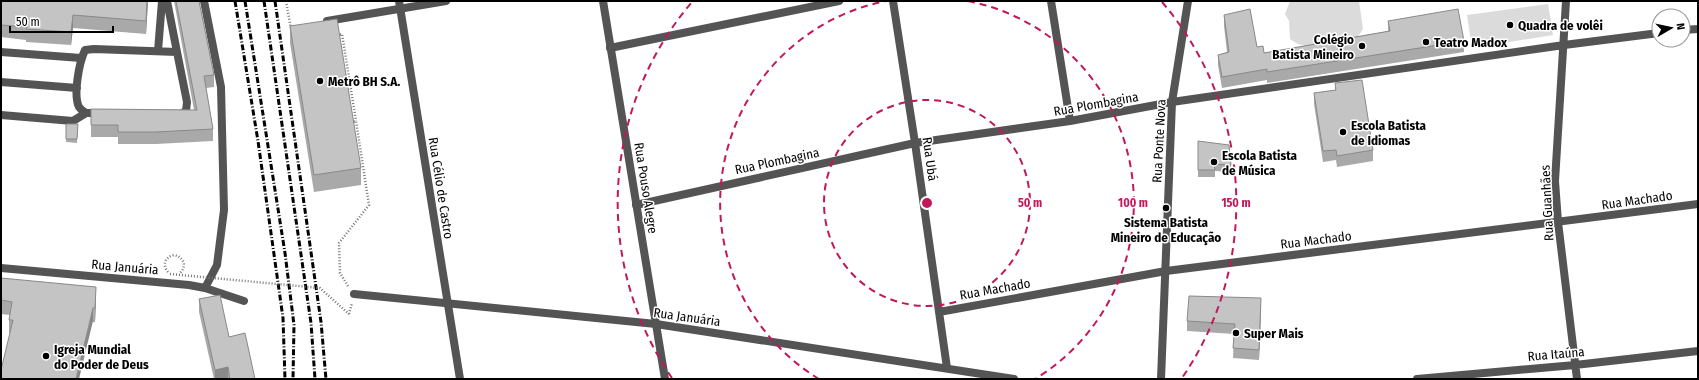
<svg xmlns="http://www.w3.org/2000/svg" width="1699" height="380" viewBox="0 0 1699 380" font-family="'Fira Sans Condensed',sans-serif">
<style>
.green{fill:#dbdbdb}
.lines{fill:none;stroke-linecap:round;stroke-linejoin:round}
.path{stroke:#767676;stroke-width:2.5;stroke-dasharray:1 2;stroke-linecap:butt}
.service{stroke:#545454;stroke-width:8}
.minor{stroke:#545454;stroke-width:8}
.tertiary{stroke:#545454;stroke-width:8}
.rail{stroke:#000;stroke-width:3;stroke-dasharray:6 2 1 2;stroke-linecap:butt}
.path-bridge{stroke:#767676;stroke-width:2.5;stroke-dasharray:1 2;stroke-linecap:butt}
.wall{fill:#a9a9a9}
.shaded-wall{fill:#898989}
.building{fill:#c4c4c4;stroke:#898989}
.ring{fill:none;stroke:#c2185b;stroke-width:2;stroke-dasharray:7 5}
.poi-dot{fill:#000;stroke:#fff;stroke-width:1.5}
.labels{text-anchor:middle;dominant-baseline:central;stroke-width:3;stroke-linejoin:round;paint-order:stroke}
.poi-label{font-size:13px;font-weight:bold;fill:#000;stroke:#fff;text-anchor:start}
.street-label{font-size:13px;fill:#000;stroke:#fff}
.centre{fill:#c2185b;stroke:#fff;stroke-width:2}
.ring-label{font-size:12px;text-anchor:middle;font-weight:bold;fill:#c2185b;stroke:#fff;stroke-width:3;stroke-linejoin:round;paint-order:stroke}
</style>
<rect width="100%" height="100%" fill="#fff"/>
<path class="green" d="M1290,1H1359L1363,29L1356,40L1333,44L1320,39C1313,49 1298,46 1290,39L1289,21L1285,14Z
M1548,4L1553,35L1472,48L1467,15Z"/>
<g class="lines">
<path class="path" d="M286,1L291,29
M337,35L342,34L356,121
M168,272C162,265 165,257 174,255C184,257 187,266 180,273
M348,286L340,273L339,243L369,205L356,121L351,122
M349,314L352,303"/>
<path class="service" d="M167,1L177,52
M204,1L221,87L224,210L217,265L205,288
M158,51L162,1
M1,52L81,58
M1,82L77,88
M86,113C83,111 81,110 79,107C73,95 79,63 85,50L94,49L177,52L187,102L186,111L178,115
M1,115L73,121L86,113H100
M1,268L189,285L205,288L244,301"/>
<path class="minor" d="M893,1L915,143L947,368
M1051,1L1070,121
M1566,1L1555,181L1558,222L1577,379
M327,21L446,1
M1683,30L1698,29
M610,48L839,1
M636,205L915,143L1070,121L1172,102L1564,45L1659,33
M354,294L656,324L1014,379
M939,312L1166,271L1698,204
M1417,379L1575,365L1698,351"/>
<path class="tertiary" d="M399,1L460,379
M603,1L665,379
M1161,379L1172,102L1188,1"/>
<path class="rail" d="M235,1L258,141L283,318L285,379
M245,1L285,253L294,325L293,379
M264,1L311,323L315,379
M275,1L321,322L326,379"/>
<path class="path-bridge" d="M170,274L320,288L349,314"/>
</g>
<path class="wall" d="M1,1H148L146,34L73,28L71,45L26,42V40L1,37Z
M174,1H199L214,75V87L206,88L213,129V141L156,144H118V137H91V109L194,110Z
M1224,15L1257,47L1264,53L1388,31V21L1464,41V52L1267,83V80L1222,88L1218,65V55L1227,52L1224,26Z
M290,26L361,168V185L314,192L290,43Z
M1335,83L1373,150V161L1337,167L1336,160L1323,162L1314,104V93L1335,90Z
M66,124H78L77,143L66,142Z
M1198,141L1231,165V172L1215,171V177H1198Z
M1,278L96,300L95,322L9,333V320L10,315L1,314Z
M199,299L229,337L255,379H214L199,312Z
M1261,308L1259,360L1233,358L1234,334L1187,331V321Z"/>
<path class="shaded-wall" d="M147,1H148L146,34V21Z
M73,15V28L71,45V32Z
M96,287V300L95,322V308Z
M1261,298V308L1259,360V350Z
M93,308V321L79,379H76Z
M228,367V379H215V370Z"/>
<path class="building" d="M1,1H147L146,21L73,15L71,32L26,29L27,27L1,25Z
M176,1H199L214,75L204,76L213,129L156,132H118V125H91V109L197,110Z
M1250,9L1257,47L1263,46L1264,53L1390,31L1388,21L1458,9L1464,41L1267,72V69L1222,77L1218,55L1229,52L1224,15Z
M337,19L361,168L314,175L290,26Z
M1362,80L1373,150L1337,156L1336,150L1323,151L1314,93L1336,90L1335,83Z
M66,124H78L77,139H66Z
M1198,141L1229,145L1231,165L1214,164L1215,170H1198Z
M1,278L96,287L95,308H93L76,379H1V370L13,320H9L12,302L1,300Z
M220,295L229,337L245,333L255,379H230L228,367L215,370L199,299Z
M1189,296L1261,298L1259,350L1233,348L1235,324L1187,321Z"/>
<g class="ring">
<circle cx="927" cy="203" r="103"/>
<path d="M819 379A206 206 0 0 1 886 1M968 1A206 206 0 0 1 1035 379"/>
<path d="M672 378A309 309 0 0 1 692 2M1162 2A309 309 0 0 1 1182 378"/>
</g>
<g class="poi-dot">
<circle cx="1510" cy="25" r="4"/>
<circle cx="1426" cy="42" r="4"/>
<circle cx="1362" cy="46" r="4"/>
<circle cx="320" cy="81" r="4"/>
<circle cx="1343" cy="132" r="4"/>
<circle cx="1214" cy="162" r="4"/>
<circle cx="1166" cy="208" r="4"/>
<circle cx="1236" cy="333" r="4"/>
<circle cx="46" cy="356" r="4"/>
</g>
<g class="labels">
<g class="poi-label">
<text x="1518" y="25">Quadra de volêi</text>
<text x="1354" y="39" text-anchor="end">Colégio<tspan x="1354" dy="15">Batista Mineiro</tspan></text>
<text x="1434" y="42">Teatro Madox</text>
<text x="328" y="81">Metrô BH S.A.</text>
<text x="1351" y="125">Escola Batista<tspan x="1351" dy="15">de Idiomas</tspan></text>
<text x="1222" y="155">Escola Batista<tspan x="1222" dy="15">de Música</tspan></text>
<text x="1166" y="222" text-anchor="middle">Sistema Batista<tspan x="1166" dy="15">Mineiro de Educação</tspan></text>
<text x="1244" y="333">Super Mais</text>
<text x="54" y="349">Igreja Mundial<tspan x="54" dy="15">do Poder de Deus</tspan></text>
</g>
<g class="street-label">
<text transform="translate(1096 104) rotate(-10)">Rua Plombagina</text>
<text transform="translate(1159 141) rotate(-87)">Rua Ponte Nova</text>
<text transform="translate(930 159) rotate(82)">Rua Ubá</text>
<text transform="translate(777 161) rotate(-12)">Rua Plombagina</text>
<text transform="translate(441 188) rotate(81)">Rua Célio de Castro</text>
<text transform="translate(646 188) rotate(81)">Rua Pouso Alegre</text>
<text transform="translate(1637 200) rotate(-8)">Rua Machado</text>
<text transform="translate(1547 203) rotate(-93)">Rua Guanhães</text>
<text transform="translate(1316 240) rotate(-7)">Rua Machado</text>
<text transform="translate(125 267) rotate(5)">Rua Januária</text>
<text transform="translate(995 289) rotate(-10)">Rua Machado</text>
<text transform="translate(687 317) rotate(8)">Rua Januária</text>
<text transform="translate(1556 354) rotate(-5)">Rua Itaúna</text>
</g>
</g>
<circle cx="927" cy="203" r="6" class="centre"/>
<g class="ring-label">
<text x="1030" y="207">50 m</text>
<text x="1133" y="207">100 m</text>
<text x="1236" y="207">150 m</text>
</g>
<rect width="1699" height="380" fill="none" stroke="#000000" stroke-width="4"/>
<g transform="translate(1671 28) rotate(81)"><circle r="19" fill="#ffffff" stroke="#999999"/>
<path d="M0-3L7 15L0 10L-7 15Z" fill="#000000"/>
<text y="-6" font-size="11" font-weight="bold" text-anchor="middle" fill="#000000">N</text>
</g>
<path d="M10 26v6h103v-6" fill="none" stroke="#000000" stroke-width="2"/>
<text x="16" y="26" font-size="12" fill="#000000" stroke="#ffffff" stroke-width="3" paint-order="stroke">50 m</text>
</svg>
